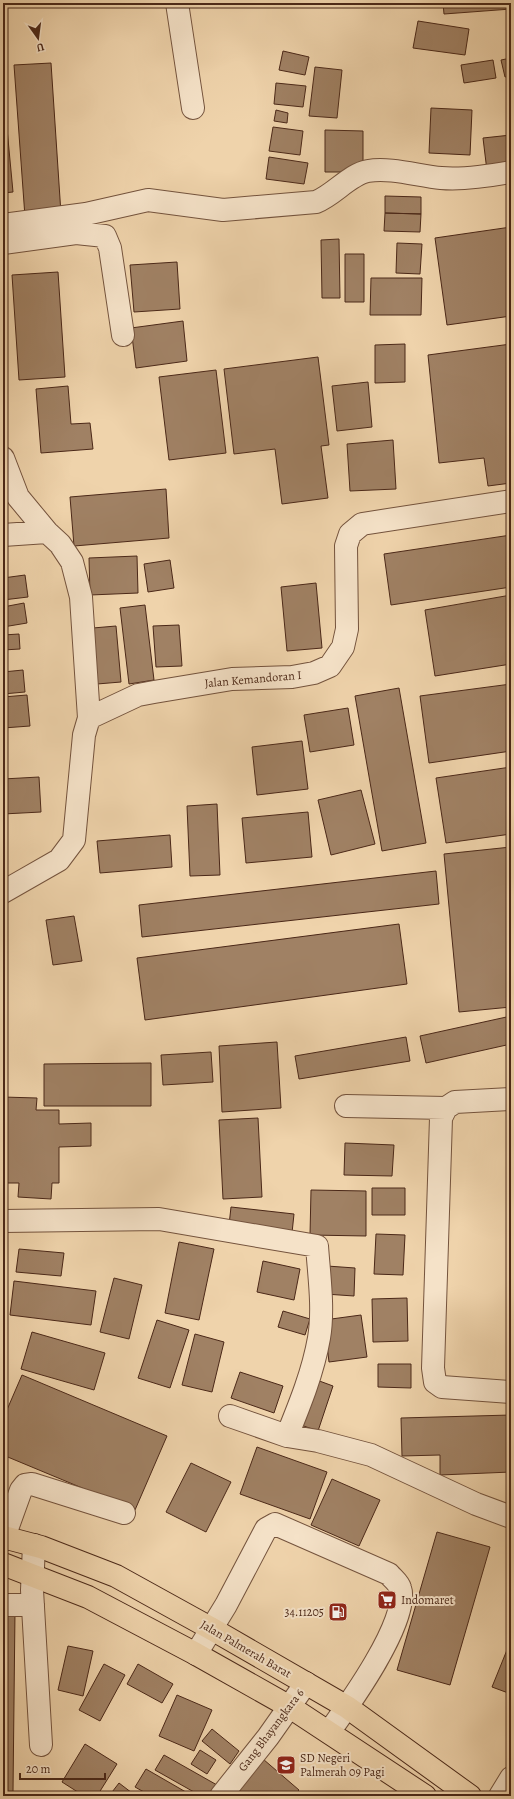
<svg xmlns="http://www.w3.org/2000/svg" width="514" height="1799" viewBox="0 0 514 1799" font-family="Alegreya,serif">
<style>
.building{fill:#a08164;stroke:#4b2818}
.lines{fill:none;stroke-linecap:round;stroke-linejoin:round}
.minor-casing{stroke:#74533d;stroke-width:24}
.major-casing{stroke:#4b2818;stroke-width:24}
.minor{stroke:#f5e2c8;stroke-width:22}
.major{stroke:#efd3ab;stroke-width:22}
.labels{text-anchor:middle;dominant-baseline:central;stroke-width:4;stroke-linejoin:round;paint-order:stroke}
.street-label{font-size:12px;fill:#4b2818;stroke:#f5e2c8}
.poi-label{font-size:12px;fill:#4b2818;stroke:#f5e2c8;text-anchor:start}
</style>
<rect width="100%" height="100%" fill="#efd3ab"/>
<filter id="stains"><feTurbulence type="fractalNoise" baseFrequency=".005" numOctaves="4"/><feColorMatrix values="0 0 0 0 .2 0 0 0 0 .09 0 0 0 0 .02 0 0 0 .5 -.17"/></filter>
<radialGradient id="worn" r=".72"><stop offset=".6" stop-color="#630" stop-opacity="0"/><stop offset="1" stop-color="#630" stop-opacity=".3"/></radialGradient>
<path class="building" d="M443,3H511V9L444,14Z
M418,21L469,29L465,55L413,48Z
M283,51L309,57L305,75L279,70Z
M511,58V76L505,77L501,60Z
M493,60L496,78L464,83L461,65Z
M51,63L61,214L25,217L14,65Z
M315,67L342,70L337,118L309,116Z
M276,83L306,86L303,107L274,104Z
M3,86L13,192L3,193Z
M431,108L472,110L470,155L429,153Z
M276,110L288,113L287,123L274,121Z
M273,127L303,131L300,155L269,151Z
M325,130L363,131V172H325Z
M511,135V168L487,171L483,138Z
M269,157L308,163L304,184L266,179Z
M385,196L421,197V214L385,213Z
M385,213L421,214L420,232L384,231Z
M511,227V316L447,325L435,238Z
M339,239L340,298H322L321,240Z
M397,243L422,244L420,274L396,273Z
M345,254H364V302H345Z
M177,262L180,309L134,312L130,265Z
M58,272L65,377L19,380L12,275Z
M371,278H422L421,315H370Z
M183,321L187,361L136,368L131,328Z
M405,344V382L375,383V345Z
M511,344V483L488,486L484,458L439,463L428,355Z
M318,357L329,445L321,446L328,498L282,504L275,449L234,454L224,369Z
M216,370L226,453L169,460L159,377Z
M368,382L372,427L337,431L332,386Z
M68,386L71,424L90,423L93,449L41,453L36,389Z
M393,440L396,489L350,491L347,444Z
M166,489L169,538L74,546L70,497Z
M511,535V587L391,605L384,554Z
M137,556L138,593L90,595L89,558Z
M170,560L174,588L148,592L144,564Z
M25,575L28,597L3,600V578Z
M316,583L322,648L287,651L281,587Z
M511,595V664L435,676L425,610Z
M24,603L27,623L3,627V607Z
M145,605L154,680L129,684L120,608Z
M179,625L182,666L156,667L153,626Z
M116,626L121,682L97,684L93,628Z
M19,634L20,649L3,650V635Z
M23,670L25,692L3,694V672Z
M511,684V751L429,763L420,696Z
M399,688L426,843L382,851L355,696Z
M27,695L30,726L3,728V697Z
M348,708L354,745L310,752L304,715Z
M302,741L308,789L257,795L252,747Z
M511,767V834L446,843L436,778Z
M39,777L41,812L3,814V779Z
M361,790L375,844L331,855L318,800Z
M217,804L220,875L190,876L187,806Z
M308,812L312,857L246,863L242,818Z
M170,835L172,867L100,873L97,841Z
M511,847V1007L459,1012L444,854Z
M436,871L439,904L142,937L139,905Z
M74,916L82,961L53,965L46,920Z
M399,924L407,984L145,1020L137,958Z
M511,1016V1044L426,1063L420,1036Z
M406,1037L410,1061L299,1079L295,1056Z
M277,1042L281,1108L222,1112L219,1046Z
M211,1052L213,1082L163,1085L161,1055Z
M151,1063V1106H44V1064Z
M3,1097L37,1098L36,1110H59V1124L91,1123V1146L59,1147V1183H52L51,1199L18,1197L19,1183H3Z
M258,1118L262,1197L223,1199L219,1120Z
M345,1143L394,1145L392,1176L344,1175Z
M372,1188H405V1215H372Z
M311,1190L366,1191V1236L310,1235Z
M231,1207L294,1214L292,1233L229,1225Z
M376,1234L405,1235L403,1275L374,1274Z
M179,1242L214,1249L199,1320L165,1313Z
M19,1249L64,1253L61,1276L16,1272Z
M263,1261L300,1269L294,1300L257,1292Z
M327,1266L355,1268L354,1296L325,1294Z
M114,1278L142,1285L129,1339L100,1332Z
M14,1281L96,1291L91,1325L10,1315Z
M407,1298L408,1341L373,1342L372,1299Z
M283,1311L310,1319L305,1335L278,1327Z
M361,1315L367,1357L329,1362L324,1320Z
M157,1320L189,1330L170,1388L138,1378Z
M32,1332L105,1353L94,1390L21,1369Z
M195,1334L224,1342L212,1392L182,1385Z
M378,1364H411V1388L378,1387Z
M240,1372L283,1386L274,1413L231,1398Z
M22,1375L167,1436L135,1510L3,1455V1419Z
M314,1379L333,1386L318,1431L298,1424Z
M511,1415V1472L440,1475V1455L402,1456L401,1418Z
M257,1447L327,1472L310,1519L240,1494Z
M191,1463L231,1482L206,1532L166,1512Z
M332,1479L380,1500L359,1546L311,1525Z
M437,1532L490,1547L450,1685L397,1670Z
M3,1611H15L13,1792H3Z
M511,1640V1694L492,1687Z
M68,1646L93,1651L83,1696L58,1690Z
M104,1664L125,1675L100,1721L79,1710Z
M138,1664L173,1684L162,1703L127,1684Z
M177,1695L212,1710L194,1751L159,1736Z
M212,1729L239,1751L230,1764L202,1741Z
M85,1744L117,1764L97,1796H84L62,1782Z
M200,1750L216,1760L207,1774L191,1764Z
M164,1755L217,1785L210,1796H201L155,1770Z
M263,1759L299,1790L293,1796H231Z
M146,1769L191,1795L190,1796H151L135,1787Z
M119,1783L136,1796H109Z"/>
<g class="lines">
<defs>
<path id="minor" d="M177,3L193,108
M3,225L86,214L148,200L223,210L316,202C334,195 350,174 368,171C390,167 419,176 441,178C464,180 489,176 511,172
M3,243L76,233L105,236L110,248L123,335
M3,458L18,497L47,532L60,544L72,562L81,597L89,718
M3,535L47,532
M3,892L59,860L74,840L84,735L89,718L138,695L154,692L232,679L292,677L314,673L330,666L343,647L347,629L346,546L350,534L362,524L511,501
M511,1099L455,1102L446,1108L441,1118L433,1368L435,1382L442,1387L511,1392
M346,1106L446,1108
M3,1221L159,1219L317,1246C319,1275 324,1309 319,1338C313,1372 300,1404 287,1436
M230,1416L287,1436L318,1441L371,1455L476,1504L511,1517
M3,1540L21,1490L25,1485L32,1484L124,1513
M34,1545L32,1590L41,1745
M3,1605H33
M196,1654L226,1605L266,1529L275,1524L389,1574C392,1578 399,1583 400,1588C411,1619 348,1706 329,1732
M221,1796L268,1737L306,1683
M500,1796L511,1778"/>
<path id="major" d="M3,1537L41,1547L116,1576L212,1629L347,1707L470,1796
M3,1564L88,1597L196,1654L290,1707L425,1796"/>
</defs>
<use href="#minor" class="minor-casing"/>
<use href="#major" class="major-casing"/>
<use href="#minor" class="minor"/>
<use href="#major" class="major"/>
</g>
<defs>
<symbol id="supermarket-square" viewBox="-11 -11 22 22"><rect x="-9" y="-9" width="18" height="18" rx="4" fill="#8f2418" stroke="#f5e2c8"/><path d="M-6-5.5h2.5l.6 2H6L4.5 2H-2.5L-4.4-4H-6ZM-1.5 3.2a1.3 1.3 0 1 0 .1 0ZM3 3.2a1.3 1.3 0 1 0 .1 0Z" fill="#fff"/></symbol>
<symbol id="fuel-square" viewBox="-11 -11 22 22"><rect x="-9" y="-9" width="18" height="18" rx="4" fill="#8f2418" stroke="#f5e2c8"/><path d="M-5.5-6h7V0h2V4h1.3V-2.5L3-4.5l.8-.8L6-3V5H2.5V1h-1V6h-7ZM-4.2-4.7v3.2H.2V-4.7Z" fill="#fff"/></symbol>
<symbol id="school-square" viewBox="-11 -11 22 22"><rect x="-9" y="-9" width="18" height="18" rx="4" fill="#8f2418" stroke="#f5e2c8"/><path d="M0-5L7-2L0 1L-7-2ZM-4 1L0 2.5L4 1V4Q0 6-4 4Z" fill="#fff"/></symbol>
</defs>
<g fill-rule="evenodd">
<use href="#supermarket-square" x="376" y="1589" width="22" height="22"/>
<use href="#fuel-square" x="327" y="1601" width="22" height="22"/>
<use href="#school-square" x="275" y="1754" width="22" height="22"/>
</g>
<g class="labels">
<g class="street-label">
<text transform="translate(253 679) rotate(-5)">Jalan Kemandoran I</text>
<text transform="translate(246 1649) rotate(30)">Jalan Palmerah Barat</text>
<text transform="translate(271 1730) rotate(-53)">Gang Bhayangkara 6</text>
</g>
<g class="poi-label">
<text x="401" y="1600">Indomaret</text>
<text x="324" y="1612" text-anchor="end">34.11205</text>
<text x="300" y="1758">SD Negeri<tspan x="300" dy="14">Palmerah 09 Pagi</tspan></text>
</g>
</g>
<rect width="514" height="1799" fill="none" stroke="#efd3ab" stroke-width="16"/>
<rect x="4" y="4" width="506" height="1791" fill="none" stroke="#4b2818" stroke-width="2"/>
<rect x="8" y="8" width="498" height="1783" fill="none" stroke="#4b2818"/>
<g transform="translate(38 38) rotate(166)" stroke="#f5e2c8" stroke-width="3" paint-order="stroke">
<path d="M0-3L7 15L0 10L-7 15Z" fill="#4b2818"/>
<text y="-6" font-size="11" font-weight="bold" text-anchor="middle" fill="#4b2818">U</text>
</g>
<path d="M20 1773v6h85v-6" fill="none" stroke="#4b2818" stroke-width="2"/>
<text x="26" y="1773" font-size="12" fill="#4b2818" stroke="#f5e2c8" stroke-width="3" paint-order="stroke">20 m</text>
<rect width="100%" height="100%" filter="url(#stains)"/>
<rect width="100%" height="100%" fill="url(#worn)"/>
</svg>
